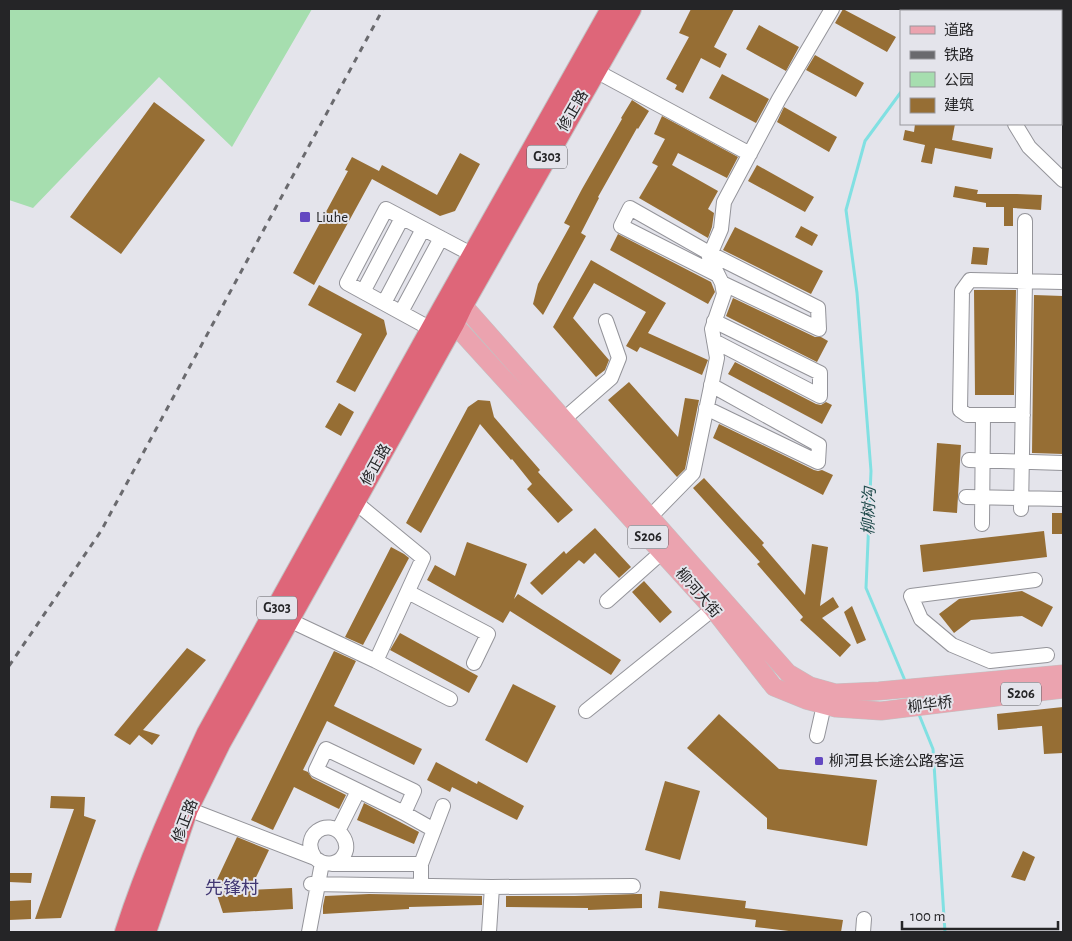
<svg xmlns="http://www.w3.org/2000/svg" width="1072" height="941" viewBox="0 0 1072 941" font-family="'Alegreya Sans','Noto Sans SC',sans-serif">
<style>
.green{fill:#a6deaf}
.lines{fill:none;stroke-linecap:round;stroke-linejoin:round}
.stream{stroke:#81e0e2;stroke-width:3}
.building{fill:#966e34}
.minor-casing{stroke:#94949a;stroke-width:16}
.major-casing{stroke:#c2c2c3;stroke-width:19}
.highway-casing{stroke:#c2c2c3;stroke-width:22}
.minor{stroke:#fff;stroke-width:14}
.major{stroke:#eba3af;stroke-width:18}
.highway{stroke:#de6679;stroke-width:20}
.rail{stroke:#6a6a6e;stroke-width:3;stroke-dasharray:6 6;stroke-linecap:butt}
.poi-dot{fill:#6348c1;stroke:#e4e4eb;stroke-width:2}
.labels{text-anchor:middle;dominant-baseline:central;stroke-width:4;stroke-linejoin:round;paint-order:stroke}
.shield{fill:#e4e4eb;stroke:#5e5e62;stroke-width:1}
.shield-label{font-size:14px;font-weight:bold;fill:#252527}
.street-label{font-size:15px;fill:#252527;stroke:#e4e4eb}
.poi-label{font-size:15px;fill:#252527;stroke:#e4e4eb;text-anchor:start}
.water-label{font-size:16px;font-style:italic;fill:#1f4a4b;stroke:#e4e4eb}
.quarter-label{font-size:18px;fill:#413773;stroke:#e4e4eb}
</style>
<rect width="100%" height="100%" fill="#e4e4eb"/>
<path class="green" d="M9,9H312L232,147L159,77L33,208L9,200Z"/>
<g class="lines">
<path class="stream" d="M901,92L865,141L846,210L857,293L871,471L866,588L906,683
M918,712L933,749L945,932"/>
</g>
<path class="building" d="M691,9H734L714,47L727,54L720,68L701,58L683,93L675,89L677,85L666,79L689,37L679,33Z
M843,9L896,37L887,52L835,23Z
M759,25L799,47L786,71L746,49Z
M815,55L864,83L856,97L806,70Z
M722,74L769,99L756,123L709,98Z
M632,100L649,111L638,129L637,128L598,197L599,198L581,233L586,236L543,315L533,304L538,284L570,226L564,223L582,189L622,119L621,118Z
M154,102L205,140L121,254L70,217Z
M784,107L837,137L829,152L777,122Z
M662,116L738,157L727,178L678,153L672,165L718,191L708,209L714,213L712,227L708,238L639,198L658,166L652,163L665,139L654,134Z
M915,124H955L952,140L993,148L991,159L935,148L932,164L921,162L925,145L903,140L905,130L914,132Z
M460,153L480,164L455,211L440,216L372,179L314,285L293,273L348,171L345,170L352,157L379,171L382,165L437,195Z
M757,165L814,197L805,212L748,181Z
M955,186L978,190L977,194H1017L1042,195L1041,210L1013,208V226H1004V207H986V203L953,197Z
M801,226L818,235L812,246L795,237Z
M735,227L823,271L811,294L723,250Z
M618,234L711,282L715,292L708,304L610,250Z
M973,247L989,248L987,265L971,264Z
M591,260L666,303L648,333L708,360L702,375L640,347L637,352L626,346L646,312L594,283L573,318L609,360L605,370L596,377L553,327Z
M319,285L384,320L387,334L355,392L336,382L362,334L308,305Z
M974,290H1016L1014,395H975Z
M1034,295L1063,296V454L1032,453Z
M733,298L815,337H821L828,341L817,362L726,316Z
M735,362L816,404L821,405L826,402L832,405L822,424L728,374Z
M629,382L678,437L685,398L699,400L685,469L677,477L608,400Z
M478,400L490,401L494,417L540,470L538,472L573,510L558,523L527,489L532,484L512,459L511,460L480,424L421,533L406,523L468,407Z
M339,403L354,412L341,436L325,427Z
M719,424L814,470L818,471L822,470L833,475L823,495L713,438Z
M937,443L961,445L957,513L933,511Z
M704,478L764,543L762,545L805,595L812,544L828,547L820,606L833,597L839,607L822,618L851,645L840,657L800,620L803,617L757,564L760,562L693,488Z
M1052,513H1063V534H1052Z
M595,528L631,567L619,578L595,553L584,564L579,560L542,595L530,583L564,551L566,554Z
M1044,531L1047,557L923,572L920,545Z
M467,542L527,564L514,599L518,594L621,660L611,675L510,611L503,623L427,580L435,565L455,576Z
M391,547L404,554L409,558L363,645L345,637Z
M644,581L672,612L660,623L632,592Z
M1022,591L1053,607L1042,627L1022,616L971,620L954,633L939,614L959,599Z
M852,606L866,640L857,644L844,612Z
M400,633L478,676L469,693L390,650Z
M187,648L206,660L143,730L160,735L152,745L139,735L130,745L114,735Z
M334,651L356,661L334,706L422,749L414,765L327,721L303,770L308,772L312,778L346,795L339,809L294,787L273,830L251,820Z
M513,684L556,706L527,763L485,740Z
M1063,707V753L1044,754L1042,726L998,730L997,714Z
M719,714L779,769L877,780L867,846L767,829V818L687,748Z
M436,762L477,784L478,781L524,806L517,820L452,787L450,792L427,780Z
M665,781L700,791L680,860L645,850Z
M51,796L85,797L84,816L96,820L61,918L35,919L74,809L50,808Z
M364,803L419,832L414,844L357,820Z
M237,837L269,850L250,890L292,888L293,909L223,913L214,886Z
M1023,851L1035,857L1025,881L1011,877Z
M9,873H32L31,883L9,882Z
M660,891L746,901L745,908L843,920L841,932H797L755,927L756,920L658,908Z
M369,894L482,896V905L409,907V909L323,914V906L325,896Z
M637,894H642V908L588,910V908L506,907V896H575Z
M31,900V919L9,920V901Z"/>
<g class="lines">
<defs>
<path id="minor" d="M971,9L974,11
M997,9L999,11
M596,71L750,154
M1061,79L1063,82
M1061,108L1063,111
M1015,124L1029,147L1063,180
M718,275L621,226L630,208L711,254L818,308L819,329L722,283
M363,292L402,218
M384,303L423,229
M401,312L441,238
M714,321L820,373V396L714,341
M431,329L347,283L386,209L473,255
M706,408L818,462L819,445L711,385
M1023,415H967L960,410L962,291L970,280L1063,282
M564,419L611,378L619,358L606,321
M969,460L1063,463
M966,497L1063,499
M355,502L423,558L376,661L450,699
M1021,509L1025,281V221
M650,517L693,473L717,358L712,329L724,294L722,283L709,257L721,229L724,202L779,99L832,9
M982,524L983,415
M1035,580L911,596L921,619L952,645L990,661L1047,655
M408,592L488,634L474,663
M607,601L662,552
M289,620L376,661
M586,711L713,609
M817,736L824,705
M188,809L315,858C325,867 342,865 346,850C347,844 345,839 342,835C328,816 299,836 315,858
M404,813L414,791L326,749L316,770L404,813L434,830
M338,831L358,791
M332,864H421
M311,884L492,887L633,886
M421,886V864L443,806
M309,932L322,863
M489,932L492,887
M863,932L864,919"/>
<path id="major" d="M454,296L463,305L788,673L810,686L835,693L879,691L1063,674
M446,314L454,324L713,609L774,687L806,700L836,708L881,711L1063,689"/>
<path id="highway" d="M125,932C147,864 177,798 207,733L442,309L611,9
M146,932L188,809L220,744L454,324L463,305L631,9"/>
</defs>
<use href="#minor" class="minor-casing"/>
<use href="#major" class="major-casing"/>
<use href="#highway" class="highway-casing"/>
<use href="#minor" class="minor"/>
<use href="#major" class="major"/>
<use href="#highway" class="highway"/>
<path class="rail" d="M9,666L101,531L383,9"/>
</g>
<g class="poi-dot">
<rect x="299" y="211" width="12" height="12" rx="2.5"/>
<rect x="814" y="756" width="10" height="10" rx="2.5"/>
</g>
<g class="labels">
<g class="shield">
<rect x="527" y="145.5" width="40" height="23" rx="4"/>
<rect x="628" y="525.5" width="40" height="23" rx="4"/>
<rect x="257" y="596.5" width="40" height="23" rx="4"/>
<rect x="1001" y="682.5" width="40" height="23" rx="4"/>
</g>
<g class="shield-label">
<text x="547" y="157">G303</text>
<text x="648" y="537">S206</text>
<text x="277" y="608">G303</text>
<text x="1021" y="694">S206</text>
</g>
<g class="street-label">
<text transform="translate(573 111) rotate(-60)">修正路</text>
<text transform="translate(376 465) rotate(-61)">修正路</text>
<text transform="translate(698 593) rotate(49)">柳河大街</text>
<text transform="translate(930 705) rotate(-7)">柳华桥</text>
<text transform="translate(185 821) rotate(-69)">修正路</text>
</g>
<g class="poi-label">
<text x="316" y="217">Liuhe</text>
<text x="829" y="761">柳河县长途公路客运</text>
</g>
<g class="water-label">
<text transform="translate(869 511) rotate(-88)">柳树沟</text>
</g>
<g class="quarter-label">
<text x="232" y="889">先锋村</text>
</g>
</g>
<rect width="1072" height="941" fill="none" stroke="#252527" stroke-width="20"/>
<rect x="900" y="10" width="162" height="115" fill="#e4e4eb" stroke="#98989d"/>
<rect x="910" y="26" width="25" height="8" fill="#eba3af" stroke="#98989d"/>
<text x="944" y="35" font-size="15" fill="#252527">道路</text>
<rect x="910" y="51" width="25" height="8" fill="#6a6a6e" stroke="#98989d"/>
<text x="944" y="60" font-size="15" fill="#252527">铁路</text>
<rect x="910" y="72" width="25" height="15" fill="#a6deaf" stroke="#98989d"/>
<text x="944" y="85" font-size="15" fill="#252527">公园</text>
<rect x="910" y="98" width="25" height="15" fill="#966e34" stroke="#98989d"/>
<text x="944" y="110" font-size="15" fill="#252527">建筑</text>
<path d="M902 921v8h156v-8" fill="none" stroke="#252527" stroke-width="2.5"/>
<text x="910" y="921" font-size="15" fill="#252527" stroke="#e4e4eb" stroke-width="4" paint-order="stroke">100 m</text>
</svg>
